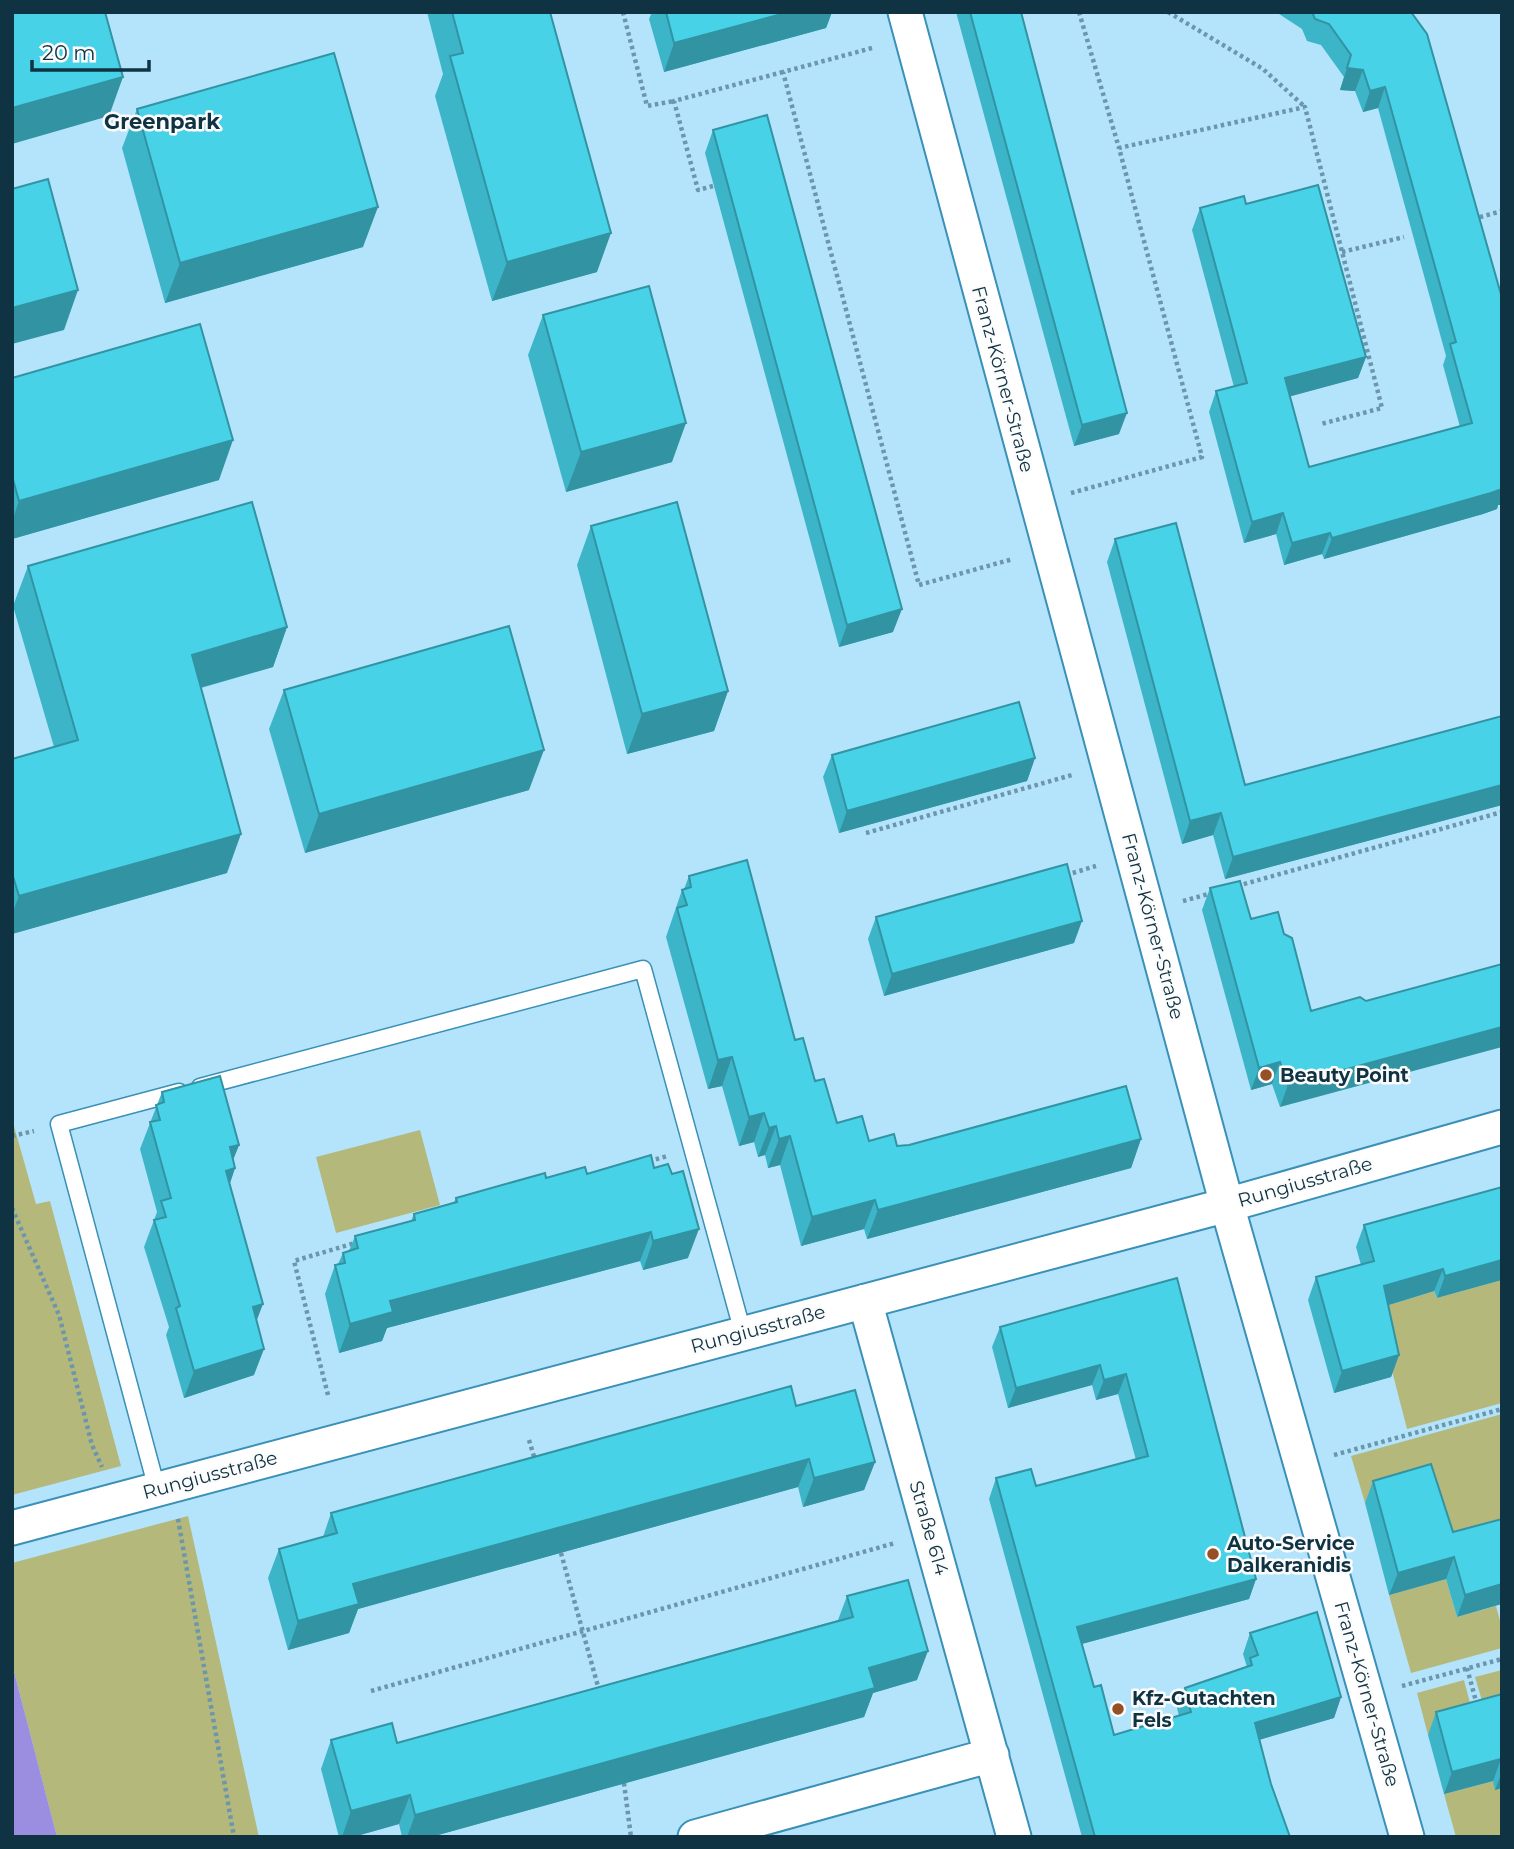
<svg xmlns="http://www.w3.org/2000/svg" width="1514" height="1849" viewBox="0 0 1514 1849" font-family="Montserrat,sans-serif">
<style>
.green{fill:#b5b87b}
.water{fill:#9b8de0}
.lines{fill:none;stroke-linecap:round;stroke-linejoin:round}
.service-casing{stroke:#3a90b6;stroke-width:19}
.minor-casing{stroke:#3a90b6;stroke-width:37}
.path{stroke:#6b96ab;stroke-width:4.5;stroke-dasharray:3.5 3.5;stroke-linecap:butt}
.service{stroke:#fff;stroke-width:16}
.minor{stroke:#fff;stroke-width:33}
.wall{fill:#3db5c8}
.shaded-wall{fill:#3293a2}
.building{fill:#47d2e8;stroke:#3293a2;stroke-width:2}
.poi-dot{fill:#955025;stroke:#fcfcfc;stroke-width:2.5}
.labels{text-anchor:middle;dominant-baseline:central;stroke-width:5;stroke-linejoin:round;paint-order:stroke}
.street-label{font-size:19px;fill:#0f3343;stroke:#fcfcfc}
.poi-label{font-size:19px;font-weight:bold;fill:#0f3343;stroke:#fcfcfc;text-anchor:start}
.neighbourhood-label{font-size:21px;font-weight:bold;fill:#0f3343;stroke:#fcfcfc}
</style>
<rect width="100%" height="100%" fill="#b4e4fc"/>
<path class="green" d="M12,1119L36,1204L50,1201L121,1466L12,1495Z
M420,1130L440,1205L336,1233L316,1157Z
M1502,1280V1403L1407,1429L1376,1309L1434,1291L1437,1298Z
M1502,1414V1531L1444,1555L1423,1487L1365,1503L1351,1456Z
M188,1516L259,1837H57L12,1664V1563Z
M1446,1579L1457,1617L1496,1606L1502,1628V1648L1411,1673L1389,1595Z
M1502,1670V1714L1487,1718L1475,1677Z
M1464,1680L1475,1722L1428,1735L1417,1693Z
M1493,1781L1502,1788V1837H1456L1444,1794Z"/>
<path class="water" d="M12,1664L57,1837H12Z"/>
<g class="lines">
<defs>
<path id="service" d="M200,1087L643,969L743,1333
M157,1489L59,1124L179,1092"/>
<path id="minor" d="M905,12L1227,1205L1407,1837
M865,1301L1014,1837
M12,1528L1227,1205L1502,1127
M695,1837L992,1755"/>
</defs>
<use href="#service" class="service-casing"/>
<use href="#minor" class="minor-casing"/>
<path class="path" d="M623,12L647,106L674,101
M1079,12L1119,148
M1168,12L1263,69L1305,107
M872,48L783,72L919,585L1013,559
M713,186L698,190L674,101L783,72
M1473,219L1502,211
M1342,252L1404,237
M1071,493L1202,457L1119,148L1305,107L1382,408L1321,424
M866,833L1072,775
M1066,875L1096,866
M1237,886L1502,812
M1183,901L1212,893
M12,1136L34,1131
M649,1161L668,1156
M12,1208L59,1315L92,1445L102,1467
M328,1395L294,1261L358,1242
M529,1440L535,1460
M1334,1455L1502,1409
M178,1519L234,1837
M561,1553L599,1690
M1467,1668L1477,1705
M1402,1686L1502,1659
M371,1691L895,1543
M624,1783L631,1837"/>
<use href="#service" class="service"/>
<use href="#minor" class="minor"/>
</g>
<path class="wall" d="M427,12H550L597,272L492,301L435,96L443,74Z
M652,12H832L826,28L664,72L649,19Z
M956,12H1021L1119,434L1074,446Z
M1276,12H1411L1498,505L1497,509L1483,514L1324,559L1322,554L1284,565L1276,534L1244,543L1209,412L1216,391L1234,387L1192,230L1200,208L1246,204L1366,357L1358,378L1290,396L1309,467L1460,427L1443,365L1446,356L1378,108L1363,112L1355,91L1340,90L1344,77L1321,45L1307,41L1302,29Z
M137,109L363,247L165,303L122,148Z
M713,130L893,632L839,647L705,153Z
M543,315L672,462L566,492L528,355Z
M12,378L219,480L12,539Z
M591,526L728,691L714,731L627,754L577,565Z
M1115,539L1245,785L1502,716V805L1225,879L1213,835L1182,844L1107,562Z
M28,566L287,627L273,667L201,688L227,873L12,934V759L54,747L13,606Z
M284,690L529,790L305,853L269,729Z
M832,755L1035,758L1027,781L839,833L823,777Z
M689,876L795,1040L837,1123L869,1141L897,1146L1141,1139L1131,1168L867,1239L864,1229L801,1246L780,1165L768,1168L765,1155L758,1157L754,1142L739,1146L722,1086L708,1089L666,937L682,890L684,889Z
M1210,888L1251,919L1284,934L1311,1011L1360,997L1280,1107L1272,1084L1251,1090L1202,910Z
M876,917L1074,943L884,996L868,939Z
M162,1092L239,1145L233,1160L235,1168L230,1183L256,1320L254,1375L184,1398L166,1335L169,1327L144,1247L157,1212L140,1149Z
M654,1168L688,1258L643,1270L640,1261L387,1328L382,1341L339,1353L325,1294L335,1265L338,1264L343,1253L349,1251L355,1236L411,1221L414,1214L454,1202L456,1198L546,1178Z
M1502,1187L1437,1298L1434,1291L1388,1305L1399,1355L1391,1377L1334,1393L1308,1300L1316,1277L1361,1265L1356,1247L1364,1225Z
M1177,1278L1256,1579L1249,1599L1082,1644L1094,1687L1114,1735L1179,1716L1177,1708L1185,1688L1247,1667L1243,1654L1250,1633L1341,1697L1334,1718L1259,1740L1271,1784L1290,1837H1082L989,1499L996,1478L1036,1486L1136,1460L1118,1394L1096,1400L1092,1385L1008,1408L992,1347L1000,1327Z
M796,1406L875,1462L864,1490L803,1507L798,1487L358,1609L349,1633L288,1650L268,1578L279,1549L323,1537L331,1513Z
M1373,1481L1453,1532L1502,1519L1457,1617L1446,1579L1389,1595L1365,1503Z
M847,1596L917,1680L873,1693L864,1717L431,1837H402L399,1824L353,1837H339L321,1769L331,1740L397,1743L838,1620Z
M1502,1694V1788L1495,1790L1493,1781L1444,1794L1428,1735L1436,1712Z"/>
<path class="shaded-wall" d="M789,12H832L826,28L664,72L674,43Z
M1347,68L1363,70L1355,91L1340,90Z
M123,77L109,116L12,144V108Z
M1385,87L1378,108L1363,112L1370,91Z
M378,207L363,247L165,303L180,263Z
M611,233L597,272L492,301L507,262Z
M78,290L64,330L12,344V308Z
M1366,357L1358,378L1277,400L1285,378Z
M1127,413L1119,434L1074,446L1082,425Z
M686,423L672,462L566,492L581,452Z
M233,440L219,480L12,539V521L19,501Z
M1502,489V505H1498L1497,509L1483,514L1324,559L1332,538Z
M1283,513L1276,534L1244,543L1252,522Z
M1330,533L1322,554L1284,565L1292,543Z
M902,609L893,632L839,647L847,625Z
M287,627L273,667L178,694L192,655Z
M728,691L714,731L627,754L642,714Z
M544,750L529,790L305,853L319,814Z
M1035,758L1027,781L839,833L847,811Z
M1502,785V805L1225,879L1233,857Z
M1221,813L1213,835L1182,844L1190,821Z
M241,834L227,873L12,934V914L19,896Z
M1082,921L1074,943L884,996L892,974Z
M1502,1027V1047L1280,1107L1288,1085Z
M732,1057L722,1086L708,1089L718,1060Z
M1280,1062L1272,1084L1251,1090L1259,1068Z
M764,1113L754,1142L739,1146L749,1117Z
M776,1126L765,1155L758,1157L769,1128Z
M790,1136L780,1165L768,1168L779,1139Z
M1141,1139L1131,1168L867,1239L878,1210Z
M239,1145L229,1170L235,1168L226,1195L217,1197L230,1147Z
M875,1200L864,1229L801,1246L812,1217Z
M699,1229L688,1258L643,1270L653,1241Z
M651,1232L640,1261L387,1328L382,1341L339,1353L350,1324L390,1301Z
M1502,1260V1280L1437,1298L1445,1276Z
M1443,1269L1434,1291L1376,1309L1384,1286Z
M263,1304L253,1330V1307Z
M264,1349L254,1375L184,1398L194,1371Z
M1399,1355L1391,1377L1334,1393L1342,1371Z
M1100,1365L1092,1385L1008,1408L1016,1388Z
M1126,1374L1118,1394L1096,1400L1104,1380Z
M809,1459L798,1487L358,1609L349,1633L288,1650L298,1621L353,1584Z
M875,1462L864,1490L803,1507L814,1478Z
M1454,1557L1446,1579L1389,1595L1398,1573Z
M1256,1579L1249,1599L1070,1647L1077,1627Z
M1502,1584V1604L1457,1617L1465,1595Z
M928,1651L917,1680L873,1693L864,1717L431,1837H407L415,1815L869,1668Z
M1341,1697L1334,1718L1248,1743L1255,1723Z
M1501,1759L1493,1781L1444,1794L1452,1772Z
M1502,1772V1788L1495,1790Z
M410,1795L399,1824L353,1837H342L351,1811Z"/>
<path class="building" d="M12,12H105L123,77L12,108Z
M452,12H550L611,233L507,262L450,56L463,53Z
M666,12H789L674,43Z
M970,12H1021L1127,413L1082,425Z
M1312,12H1411L1427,34L1502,298V489L1491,493L1332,538L1330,533L1292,543L1283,513L1252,522L1216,391L1247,383L1200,208L1244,196L1246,204L1318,185L1366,357L1285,378L1309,467L1472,423L1450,344L1456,342L1385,87L1370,91L1363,70L1347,68L1351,55L1329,24L1315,19Z
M334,53L378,207L180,263L137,109Z
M767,115L902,609L847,625L713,130Z
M48,179L78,290L12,308V189Z
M649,286L686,423L581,452L543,315Z
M200,324L233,440L19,501L12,476V378Z
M252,502L287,627L192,655L241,834L19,896L12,873V759L78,740L28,566Z
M677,502L728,691L642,714L591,526Z
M1176,523L1245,785L1502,716V785L1233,857L1221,813L1190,821L1115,539Z
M509,626L544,750L319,814L284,690Z
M1019,702L1035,758L847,811L832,755Z
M747,860L795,1040L803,1038L815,1081L824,1079L837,1123L862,1116L869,1141L894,1134L897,1146L909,1145L1126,1086L1141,1139L878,1210L875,1200L812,1217L790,1136L779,1139L776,1126L769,1128L764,1113L749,1117L732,1057L718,1060L677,908L687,905L682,890L691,887L689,876Z
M1067,864L1082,921L892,974L876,917Z
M1240,881L1251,919L1278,912L1284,934L1292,938L1311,1011L1360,997L1366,1001L1502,964V1027L1288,1085L1280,1062L1259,1068L1210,888Z
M220,1076L239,1145L230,1147L235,1168L226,1171L263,1304L253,1307L264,1349L194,1371L176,1308L180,1306L154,1220L166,1217L161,1201L171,1198L150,1122L160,1120L156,1105L164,1102L162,1092Z
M651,1155L654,1168L668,1164L672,1174L683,1171L699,1229L653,1241L651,1232L390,1301L393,1312L350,1324L335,1265L345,1263L343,1253L358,1248L355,1236L415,1220L414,1214L457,1202L456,1198L545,1173L546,1178L585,1167L587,1174Z
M1502,1187V1260L1445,1276L1443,1269L1384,1286L1399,1355L1342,1371L1316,1277L1374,1261L1364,1225Z
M1177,1278L1256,1579L1077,1627L1094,1687L1101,1685L1114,1735L1191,1712L1185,1688L1252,1665L1250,1658L1258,1655L1250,1633L1317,1612L1341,1697L1255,1723L1271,1784L1290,1837H1095L996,1478L1031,1469L1036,1486L1148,1456L1126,1374L1104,1380L1100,1365L1016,1388L1000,1327Z
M791,1386L796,1406L855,1390L875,1462L814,1478L809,1459L353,1584L359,1604L298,1621L279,1549L337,1533L331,1513Z
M1431,1464L1453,1532L1502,1519V1584L1465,1595L1454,1557L1398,1573L1373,1481Z
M908,1580L928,1651L869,1668L875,1688L415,1815L410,1795L351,1811L331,1740L392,1723L397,1743L853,1617L847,1596Z
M1502,1694V1761L1501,1759L1452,1772L1436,1712Z"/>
<g class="poi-dot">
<circle cx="1266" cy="1075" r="7"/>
<circle cx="1213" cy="1554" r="7"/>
<circle cx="1118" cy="1709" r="7"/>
</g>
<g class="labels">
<g class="street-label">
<text transform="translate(1003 379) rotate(75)">Franz-Körner-Straße</text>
<text transform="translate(1153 926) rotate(75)">Franz-Körner-Straße</text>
<text transform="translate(1305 1182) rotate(-16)">Rungiusstraße</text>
<text transform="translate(758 1329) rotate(-15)">Rungiusstraße</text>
<text transform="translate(210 1475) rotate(-15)">Rungiusstraße</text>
<text transform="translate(929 1528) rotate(74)">Straße 614</text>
<text transform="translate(1367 1694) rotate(74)">Franz-Körner-Straße</text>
</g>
<g class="poi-label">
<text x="1280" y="1075">Beauty Point</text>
<text x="1227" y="1543">Auto-Service<tspan x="1227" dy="22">Dalkeranidis</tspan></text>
<text x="1132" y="1698">Kfz-Gutachten<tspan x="1132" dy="22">Fels</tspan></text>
</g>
<g class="neighbourhood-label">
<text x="162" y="121">Greenpark</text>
</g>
</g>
<rect width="1514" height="1849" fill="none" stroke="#0f3343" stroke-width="28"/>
<path d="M32 60v10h117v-10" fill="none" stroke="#0f3343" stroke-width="3.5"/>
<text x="42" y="60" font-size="21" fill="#0f3343" stroke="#fcfcfc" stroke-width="5" paint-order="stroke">20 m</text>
</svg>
